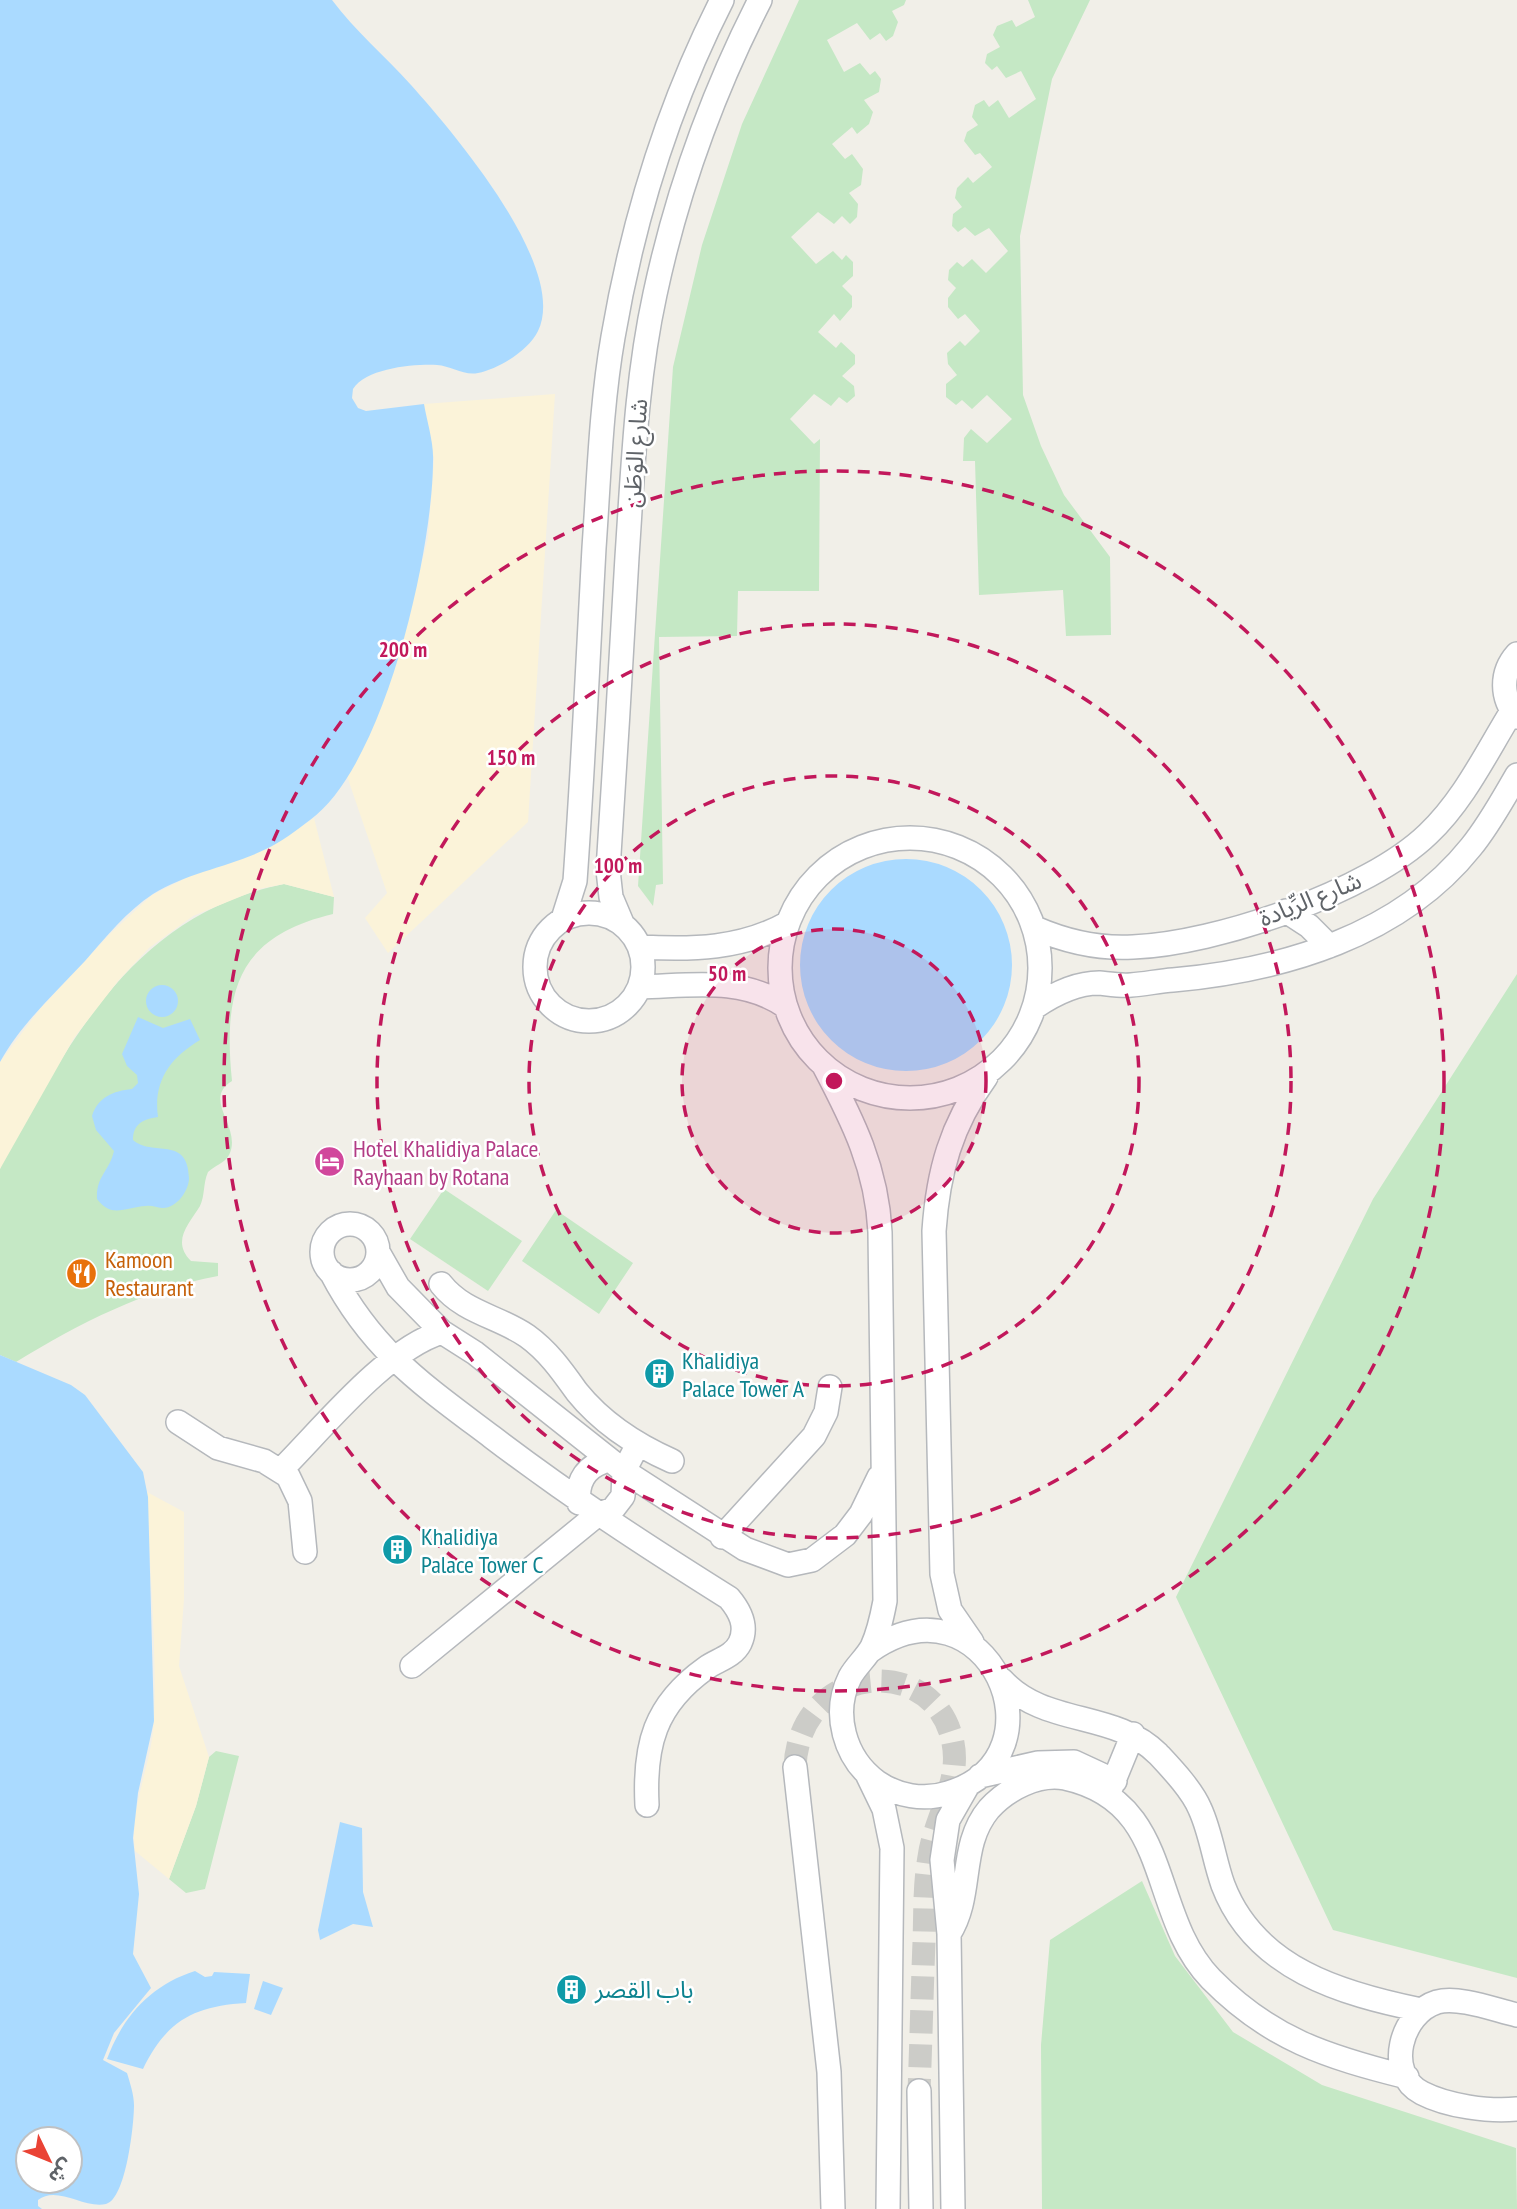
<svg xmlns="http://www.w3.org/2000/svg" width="1517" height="2209" viewBox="0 0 1517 2209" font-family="'PT Sans Narrow','Noto Sans Arabic',sans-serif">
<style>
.green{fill:#c5e8c5}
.sand{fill:#fbf3d9}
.water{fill:#aadaff;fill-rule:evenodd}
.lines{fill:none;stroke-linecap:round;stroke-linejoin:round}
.minor-tunnel{stroke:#ccccc8;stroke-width:23;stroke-dasharray:23 11;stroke-linecap:butt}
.minor-casing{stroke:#b5b8bc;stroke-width:26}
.minor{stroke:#fff;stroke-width:23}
.ring{fill:none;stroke:#c2185b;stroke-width:3.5;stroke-dasharray:12 9}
.labels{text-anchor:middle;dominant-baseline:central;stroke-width:5;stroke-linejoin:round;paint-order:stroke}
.street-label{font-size:24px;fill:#5f6368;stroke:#fff}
.hotel-label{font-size:24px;fill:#b23c85;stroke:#fff;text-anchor:start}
.food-label{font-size:24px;fill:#c56008;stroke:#fff;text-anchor:start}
.culture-label{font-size:24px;fill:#0d838f;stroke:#fff;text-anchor:start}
.centre{fill:#c2185b;stroke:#fff;stroke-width:3.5}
.ring-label{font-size:21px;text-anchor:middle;font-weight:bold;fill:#c2185b;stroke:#fff;stroke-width:5;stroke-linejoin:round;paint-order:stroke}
</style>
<rect width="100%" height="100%" fill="#f1efe8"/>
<path class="green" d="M799,0H906L904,5L892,11L898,22L893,36L886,41L880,33L870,40L857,23L827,40L844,72L860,63L870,75L875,71L881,79L879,92L864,100L873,112L869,124L857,134L852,127L832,144L845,159L852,154L863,169L861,185L849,193L858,204L857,217L850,224L842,216L834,224L818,212L791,237L816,264L833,251L842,260L846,255L853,262V276L842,286L852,296V307L840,321L834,314L818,332L836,348L841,342L855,355V364L842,376L854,386L855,396L847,403L839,397L831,406L814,394L790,419L814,444L820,439L819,591H738L737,636L659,637L663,884L656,885L653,906L638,886L673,367L702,245L742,124Z
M1028,0H1090L1052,79L1020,236L1023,395L1041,446L1064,495L1110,557L1111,635L1066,636L1063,590L979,595L975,461H963L964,438L971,429L987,443L1012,419L987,395L972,409L962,400L956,405L946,397V384L957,375L948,364L947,353L960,341L965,346L980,331L965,314L958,319L948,307V298L956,288L948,280L949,270L957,262L963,267L972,259L986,273L1008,251L989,228L975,236L965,227L958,232L952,226L953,214L962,207L955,198L957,188L968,177L973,183L992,167L980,153L975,155L964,141L967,132L978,125L972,117L975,105L984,100L989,107L998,100L1009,118L1036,99L1021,71L1006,78L997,66L992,70L985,63L987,54L1000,47L993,35L997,26L1012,20L1016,27L1035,17Z
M284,884L334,897L333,914C237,937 223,991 232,1081C201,1100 243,1127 229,1155C225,1163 214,1166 208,1172C203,1183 205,1196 200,1206C189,1224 171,1241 191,1261L218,1263V1276C144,1290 80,1323 16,1362L0,1355C0,1311 0,1267 0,1222C0,1206 0,1185 0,1169C4,1149 27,1118 38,1099C96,996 162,909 284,884Z
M1517,974V1978L1333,1930L1176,1597L1373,1199Z
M444,1189L522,1241L488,1291L410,1239Z
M556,1210L633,1263L599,1314L522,1261Z
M216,1751L239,1756L205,1889L186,1893L169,1879L196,1806L209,1757Z
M1142,1881L1175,1956L1233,2032L1322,2085L1516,2148L1517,2209H1042L1041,2045L1050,1940Z"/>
<path class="sand" d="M555,394L528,822L388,953L365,918L387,893L347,776L367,739L396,665L428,538L434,459L424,404Z
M314,818L334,897L284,884L259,889L193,916L149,948L118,981L74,1038L0,1169V1062L40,1009L110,934L152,895L192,875L267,849Z
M147,1492L184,1512V1599L179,1666L209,1757L196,1806L169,1879L135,1851C129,1805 153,1763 154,1718C157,1646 149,1566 147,1492Z"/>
<path class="water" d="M0,0H332C355,31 385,56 411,85C452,131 569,267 538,331C529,350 499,369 478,373C464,376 451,366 437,365C413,364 367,368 353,389L352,398L358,408L366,411L424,404C427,422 434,443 433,461C433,550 385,766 310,820C297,830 281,842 266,849C230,867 188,872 153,894C127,911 105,938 85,961C55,993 21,1024 0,1062Z
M800 965a106 106 0 1 1 212 0a106 106 0 1 1-212 0Z
M146 1001a16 16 0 1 1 32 0a16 16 0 1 1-32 0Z
M138,1017L163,1028L190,1019L200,1040C170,1058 153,1081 158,1117C143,1119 133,1124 133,1140C152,1157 188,1135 189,1178C189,1191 176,1209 162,1208C157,1208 152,1205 146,1206C125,1207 112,1219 97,1199C96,1176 109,1172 114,1151L96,1130L92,1116C98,1097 113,1091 132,1089L138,1083L137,1075L127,1066L122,1054Z
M0,1355L71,1385L85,1395L143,1472L148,1497L154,1721L138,1793L133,1838L139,1894L133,1954L151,1988L114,2033L103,2060L127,2073C130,2083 134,2095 134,2105C134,2125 126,2199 106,2204C84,2209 57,2185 38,2200V2206L42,2209H0ZM28,2139H70V2181H28Z
M340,1822L362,1828L363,1892L373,1927L353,1924L320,1940L318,1930Z
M195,1971L205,1977L212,1976L214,1972L250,1974L246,2003C194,2006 166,2021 143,2069L107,2059C123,2016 151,1985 195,1971Z
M263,1981L283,1988L271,2015L254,2009Z"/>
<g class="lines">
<path class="minor-tunnel" d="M795,1767C799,1663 935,1651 953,1743C961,1782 934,1819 929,1857C924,1885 925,1914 924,1942C922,1992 921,2042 919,2091"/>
<defs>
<path id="minor" d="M1517,654C1500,673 1501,698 1517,717
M780 968a130 130 0 1 1 260 0a130 130 0 1 1-260 0Z
M1286,911L1309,926L1329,946
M535 967a54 54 0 1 1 108 0a54 54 0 1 1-108 0Z
M563,919L575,881C583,770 588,659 594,548C599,477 601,406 613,337C633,220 668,106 722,0
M622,923L611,897L608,870C615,766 621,661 627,557C633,469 636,381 655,294C677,191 712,94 760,0
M1035,928C1067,942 1098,949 1133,947C1216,944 1368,892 1428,834C1464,800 1486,753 1512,711
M640,947C692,950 742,949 788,923
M640,987C689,986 741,976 785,1006
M1035,1007C1054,994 1076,983 1099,983C1109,984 1121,986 1131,985C1145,984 1159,981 1173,980C1283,970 1400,936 1471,847C1489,825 1503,799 1517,775
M824,1066C853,1121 877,1169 880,1232L885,1601C882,1617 879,1632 872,1647C866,1658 856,1666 850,1677C832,1713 844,1758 877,1782C897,1796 924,1801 948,1793C1070,1756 986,1569 870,1651
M322 1252a28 28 0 1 1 56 0a28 28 0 1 1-56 0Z
M378,1252L398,1287L442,1332L475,1353L624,1471L745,1549L788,1565L812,1560L845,1535L861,1514L879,1477
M331,1272C372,1351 423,1385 492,1437C571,1497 646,1546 729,1598C740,1611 748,1626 740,1643C733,1657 717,1660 706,1668C654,1705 644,1746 647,1805
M441,1284C464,1313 498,1316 527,1336C548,1351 562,1371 577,1392C602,1423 636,1445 672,1461
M178,1422L218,1448L264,1461L288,1476L300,1501L305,1552
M281,1470C323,1428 386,1349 442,1332
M579,1503C576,1480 587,1465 609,1460
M722,1537L814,1436L826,1412L830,1387
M972,1642L950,1610L942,1574L934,1231C938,1172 951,1125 986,1077
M412,1666L597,1515L613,1509L623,1496L624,1471L638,1444
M1002,1680C1045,1727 1114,1710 1158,1754C1172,1769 1192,1790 1200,1809C1211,1833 1214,1860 1223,1885C1255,1969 1342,1994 1421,2010
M795,1767L829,2072L833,2209
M868,1776L884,1809L892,1848L888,2209
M980,1776L1038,1763L1074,1762L1115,1781
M1108,1795L1133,1734
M949,1934C974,1895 958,1846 989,1809C1007,1789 1038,1773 1065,1778C1175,1802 1147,1913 1211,1979C1270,2039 1327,2057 1407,2077
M1517,2015C1495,2010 1459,1996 1437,2002C1401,2013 1384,2073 1422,2093C1447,2106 1489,2112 1517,2109
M919,2091L921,2209
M953,2209L949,1934L942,1860L948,1820L968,1785"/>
</defs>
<use href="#minor" class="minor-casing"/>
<use href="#minor" class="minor"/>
</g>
<circle cx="834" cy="1081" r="152" fill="#c2185b" fill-opacity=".12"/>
<g class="ring">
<circle cx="834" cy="1081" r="152"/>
<circle cx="834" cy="1081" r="305"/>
<circle cx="834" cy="1081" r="457"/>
<circle cx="834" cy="1081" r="610"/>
</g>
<defs>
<symbol id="hotel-disc" viewBox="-11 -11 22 22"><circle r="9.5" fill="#d1479c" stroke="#fff"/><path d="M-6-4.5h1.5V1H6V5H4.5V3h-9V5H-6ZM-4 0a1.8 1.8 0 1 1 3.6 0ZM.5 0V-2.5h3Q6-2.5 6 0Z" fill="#fff"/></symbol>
<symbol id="restaurant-disc" viewBox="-11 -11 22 22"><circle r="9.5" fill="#e8710a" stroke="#fff"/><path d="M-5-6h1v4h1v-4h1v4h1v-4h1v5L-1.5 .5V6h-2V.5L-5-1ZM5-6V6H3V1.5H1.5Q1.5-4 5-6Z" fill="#fff"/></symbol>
<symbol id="building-disc" viewBox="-11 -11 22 22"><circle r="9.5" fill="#0f9aa8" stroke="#fff"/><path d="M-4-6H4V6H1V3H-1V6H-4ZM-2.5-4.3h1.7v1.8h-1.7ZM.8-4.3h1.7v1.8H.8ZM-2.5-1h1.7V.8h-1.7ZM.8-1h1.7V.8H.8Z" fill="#fff"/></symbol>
</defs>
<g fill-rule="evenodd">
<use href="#hotel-disc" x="312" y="1144" width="35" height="35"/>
<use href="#restaurant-disc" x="64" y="1256" width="35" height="35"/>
<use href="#building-disc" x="642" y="1356" width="35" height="35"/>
<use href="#building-disc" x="380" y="1532" width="35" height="35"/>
<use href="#building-disc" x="554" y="1972" width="35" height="35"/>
</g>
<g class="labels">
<g class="street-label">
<text transform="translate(635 453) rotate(-86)">شارع الوَطَن</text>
<text transform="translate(1310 899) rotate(-22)">شارع الرِّيادة</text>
</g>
<g class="hotel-label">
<text x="353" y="1148">Hotel Khalidiya Palace<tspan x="353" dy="28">Rayhaan by Rotana</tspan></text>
</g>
<g class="food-label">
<text x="105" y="1259">Kamoon<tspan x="105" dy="28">Restaurant</tspan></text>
</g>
<g class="culture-label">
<text x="682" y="1360">Khalidiya<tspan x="682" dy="28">Palace Tower A</tspan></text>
<text x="421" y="1536">Khalidiya<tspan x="421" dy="28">Palace Tower C</tspan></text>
<text x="595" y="1989">باب القصر</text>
</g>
</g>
<circle cx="834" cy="1081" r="10" class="centre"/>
<g class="ring-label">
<text x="403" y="657">200 m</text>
<text x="511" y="765">150 m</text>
<text x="618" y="873">100 m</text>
<text x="727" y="981">50 m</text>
</g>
<g transform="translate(49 2160) rotate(133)"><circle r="33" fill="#ffffff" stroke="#bfc1c3" stroke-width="2"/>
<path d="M0-5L12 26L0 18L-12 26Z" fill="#ea4335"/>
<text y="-10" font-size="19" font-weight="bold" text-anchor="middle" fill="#5f6368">ش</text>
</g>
</svg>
